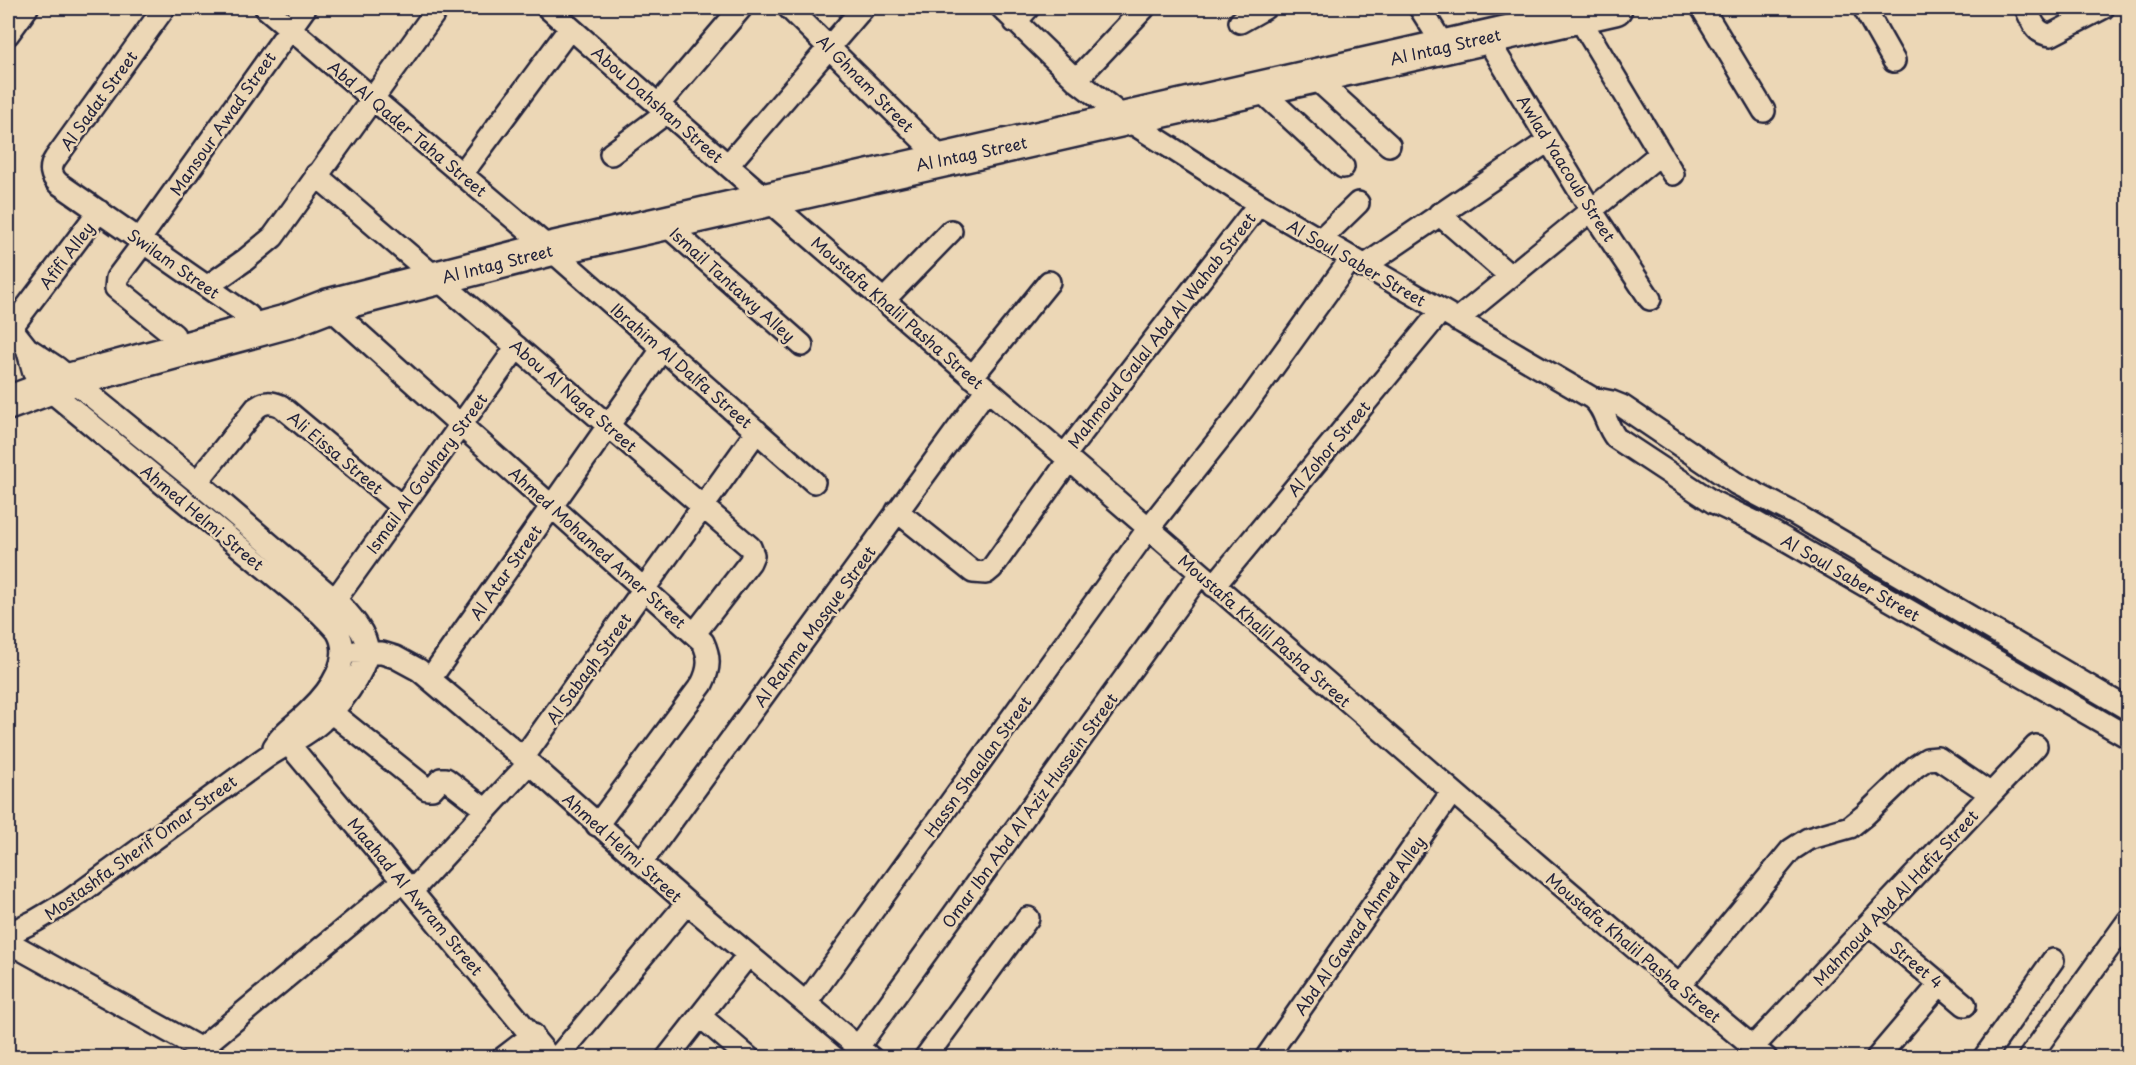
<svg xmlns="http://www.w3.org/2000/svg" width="2136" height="1065" viewBox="0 0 2136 1065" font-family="'Playpen Sans',sans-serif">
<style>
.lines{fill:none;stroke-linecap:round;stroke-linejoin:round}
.minor-casing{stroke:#22223b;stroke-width:26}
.primary-casing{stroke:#22223b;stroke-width:38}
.minor{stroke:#ecd7b6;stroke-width:21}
.primary{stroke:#ecd7b6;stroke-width:33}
.labels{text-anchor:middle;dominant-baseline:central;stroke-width:5;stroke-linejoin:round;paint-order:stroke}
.street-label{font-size:16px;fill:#22223b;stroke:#ecd7b6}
</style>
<rect width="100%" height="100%" fill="#ecd7b6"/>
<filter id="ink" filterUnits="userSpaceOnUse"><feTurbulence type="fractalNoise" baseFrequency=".0167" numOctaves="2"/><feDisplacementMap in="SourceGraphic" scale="12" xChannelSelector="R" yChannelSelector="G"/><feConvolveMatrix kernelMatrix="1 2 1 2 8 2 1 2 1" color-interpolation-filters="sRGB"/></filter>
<g filter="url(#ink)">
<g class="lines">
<defs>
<path id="minor" d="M164,8L55,159C49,168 51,176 58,183L249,316
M266,8L550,249L814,482
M548,8C721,161 897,312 1073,463C1304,661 1531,863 1766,1058
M789,8L942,159
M1002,8L1076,80L1126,119L1259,204L1592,398C1606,409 1605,425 1616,438L1713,502L1755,522L2128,737
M1420,8L1444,46
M1702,8L1764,111
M1864,8L1894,61
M2026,8C2032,21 2035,34 2051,35L2103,8
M1578,16L1673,174
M1015,22L1028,8
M1240,22L1265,8
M8,34L27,8
M1486,37L1591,210L1650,299
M1313,76L1389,145
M1076,80L1144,8
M1259,89L1343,167
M659,104L741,8
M611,154L667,112
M728,165L863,8
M462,174L570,28
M316,175L750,547L753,555L750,562L695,633
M1439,214L1510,276
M664,223L802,345
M140,239L305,8
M1320,240L1358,203
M144,242L117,278L116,288L174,335
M1363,267L1548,141
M208,286L245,260L273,237L438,8
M884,300L951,231
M328,306L703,642C710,657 710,668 702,684L597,825
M1457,320L1660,154
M8,324L27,348L56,367L197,482L335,600C347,611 370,636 367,653C363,676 339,706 322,721C304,738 281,746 261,761C197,808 133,855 69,901L35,921L8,934
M11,328L99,211
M27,348L34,373L47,388L321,614C326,619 332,625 337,631C354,658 330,691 310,710C298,723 283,731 274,747
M972,377L1049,282
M1592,398L1612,402L1622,406L1737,484L1793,513L2128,709
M1064,456L1259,204
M197,482L256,408C265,401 271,402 281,406L402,507
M897,511L973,572L986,573L992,568L1069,460
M1214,586L1441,311
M335,600L517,347
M343,652L382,653L395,657L419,670L529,763L687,903L871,1058
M430,679L663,348
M331,712L427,789H432L441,779H446L486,810
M282,736L550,1058
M523,758L757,431
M641,863L987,389
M412,891L529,763
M1869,924L1965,1005
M8,942L217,1058
M1679,986L1791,850L1808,839L1850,827L1865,815L1915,767L1927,759L1938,758L1991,794
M806,1003L1148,529L1243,409L1351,259
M700,1016L749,1058
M858,1047L1200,574
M1753,1047L2036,746
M201,1048L402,881
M503,1058L533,1035
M557,1058L687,903
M667,1058L748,955
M925,1058L1028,918
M1266,1058L1452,792
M1877,1058L1940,984
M1984,1058L2053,960
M2029,1058L2128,921"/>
<path id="primary" d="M8,403L70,380L289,321L328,306L550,249L1615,8"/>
</defs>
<use href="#minor" class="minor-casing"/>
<use href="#primary" class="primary-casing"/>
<use href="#minor" class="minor"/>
<use href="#primary" class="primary"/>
</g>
</g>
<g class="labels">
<g class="street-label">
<text transform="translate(1445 46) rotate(-13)">Al Intag Street</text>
<text transform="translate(866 83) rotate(45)">Al Ghnam Street</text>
<text transform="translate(98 100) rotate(-54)">Al Sadat Street</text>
<text transform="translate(658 104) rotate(41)">Abou Dahshan Street</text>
<text transform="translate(222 123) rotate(-55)">Mansour Awad Street</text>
<text transform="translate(408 128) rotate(40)">Abd Al Qader Taha Street</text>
<text transform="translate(971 153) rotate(-12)">Al Intag Street</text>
<text transform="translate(1567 168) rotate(58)">Awlad Yaacoub Street</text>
<text transform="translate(66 255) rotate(-53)">Afifi Alley</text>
<text transform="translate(1357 262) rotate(30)">Al Soul Saber Street</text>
<text transform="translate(174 263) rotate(35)">Swilam Street</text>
<text transform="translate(497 263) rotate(-14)">Al Intag Street</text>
<text transform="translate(733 284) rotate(42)">Ismail Tantawy Alley</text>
<text transform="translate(898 312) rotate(41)">Moustafa Khalil Pasha Street</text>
<text transform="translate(1161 330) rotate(-52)">Mahmoud Galal Abd Al Wahab Street</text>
<text transform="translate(682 365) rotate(41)">Ibrahim Al Dalfa Street</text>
<text transform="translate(574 395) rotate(41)">Abou Al Naga Street</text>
<text transform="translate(1328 448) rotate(-50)">Al Zohor Street</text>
<text transform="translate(336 452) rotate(40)">Ali Eissa Street</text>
<text transform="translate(426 473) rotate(-54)">Ismail Al Gouhary Street</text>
<text transform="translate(203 517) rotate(40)">Ahmed Helmi Street</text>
<text transform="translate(598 547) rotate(42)">Ahmed Mohamed Amer Street</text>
<text transform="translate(505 572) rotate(-55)">Al Atar Street</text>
<text transform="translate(1851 577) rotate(30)">Al Soul Saber Street</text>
<text transform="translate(814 626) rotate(-54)">Al Rahma Mosque Street</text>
<text transform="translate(1265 630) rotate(41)">Moustafa Khalil Pasha Street</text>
<text transform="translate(588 668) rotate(-54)">Al Sabagh Street</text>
<text transform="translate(977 766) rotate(-54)">Hassn Shaalan Street</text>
<text transform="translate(1029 810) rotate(-54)">Omar Ibn Abd Al Aziz Hussein Street</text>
<text transform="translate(140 847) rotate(-36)">Mostashfa Sherif Omar Street</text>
<text transform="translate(623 847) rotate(42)">Ahmed Helmi Street</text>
<text transform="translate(416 896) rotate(50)">Maahad Al Awram Street</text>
<text transform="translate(1895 897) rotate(-47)">Mahmoud Abd Al Hafiz Street</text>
<text transform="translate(1359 925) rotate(-55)">Abd Al Gawad Ahmed Alley</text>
<text transform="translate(1634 947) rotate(40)">Moustafa Khalil Pasha Street</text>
<text transform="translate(1917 964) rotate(40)">Street 4</text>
</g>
</g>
<rect width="2136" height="1065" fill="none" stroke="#ecd7b6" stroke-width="30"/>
<rect x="15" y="15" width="2106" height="1035" fill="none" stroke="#22223b" stroke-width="2" filter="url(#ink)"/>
</svg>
